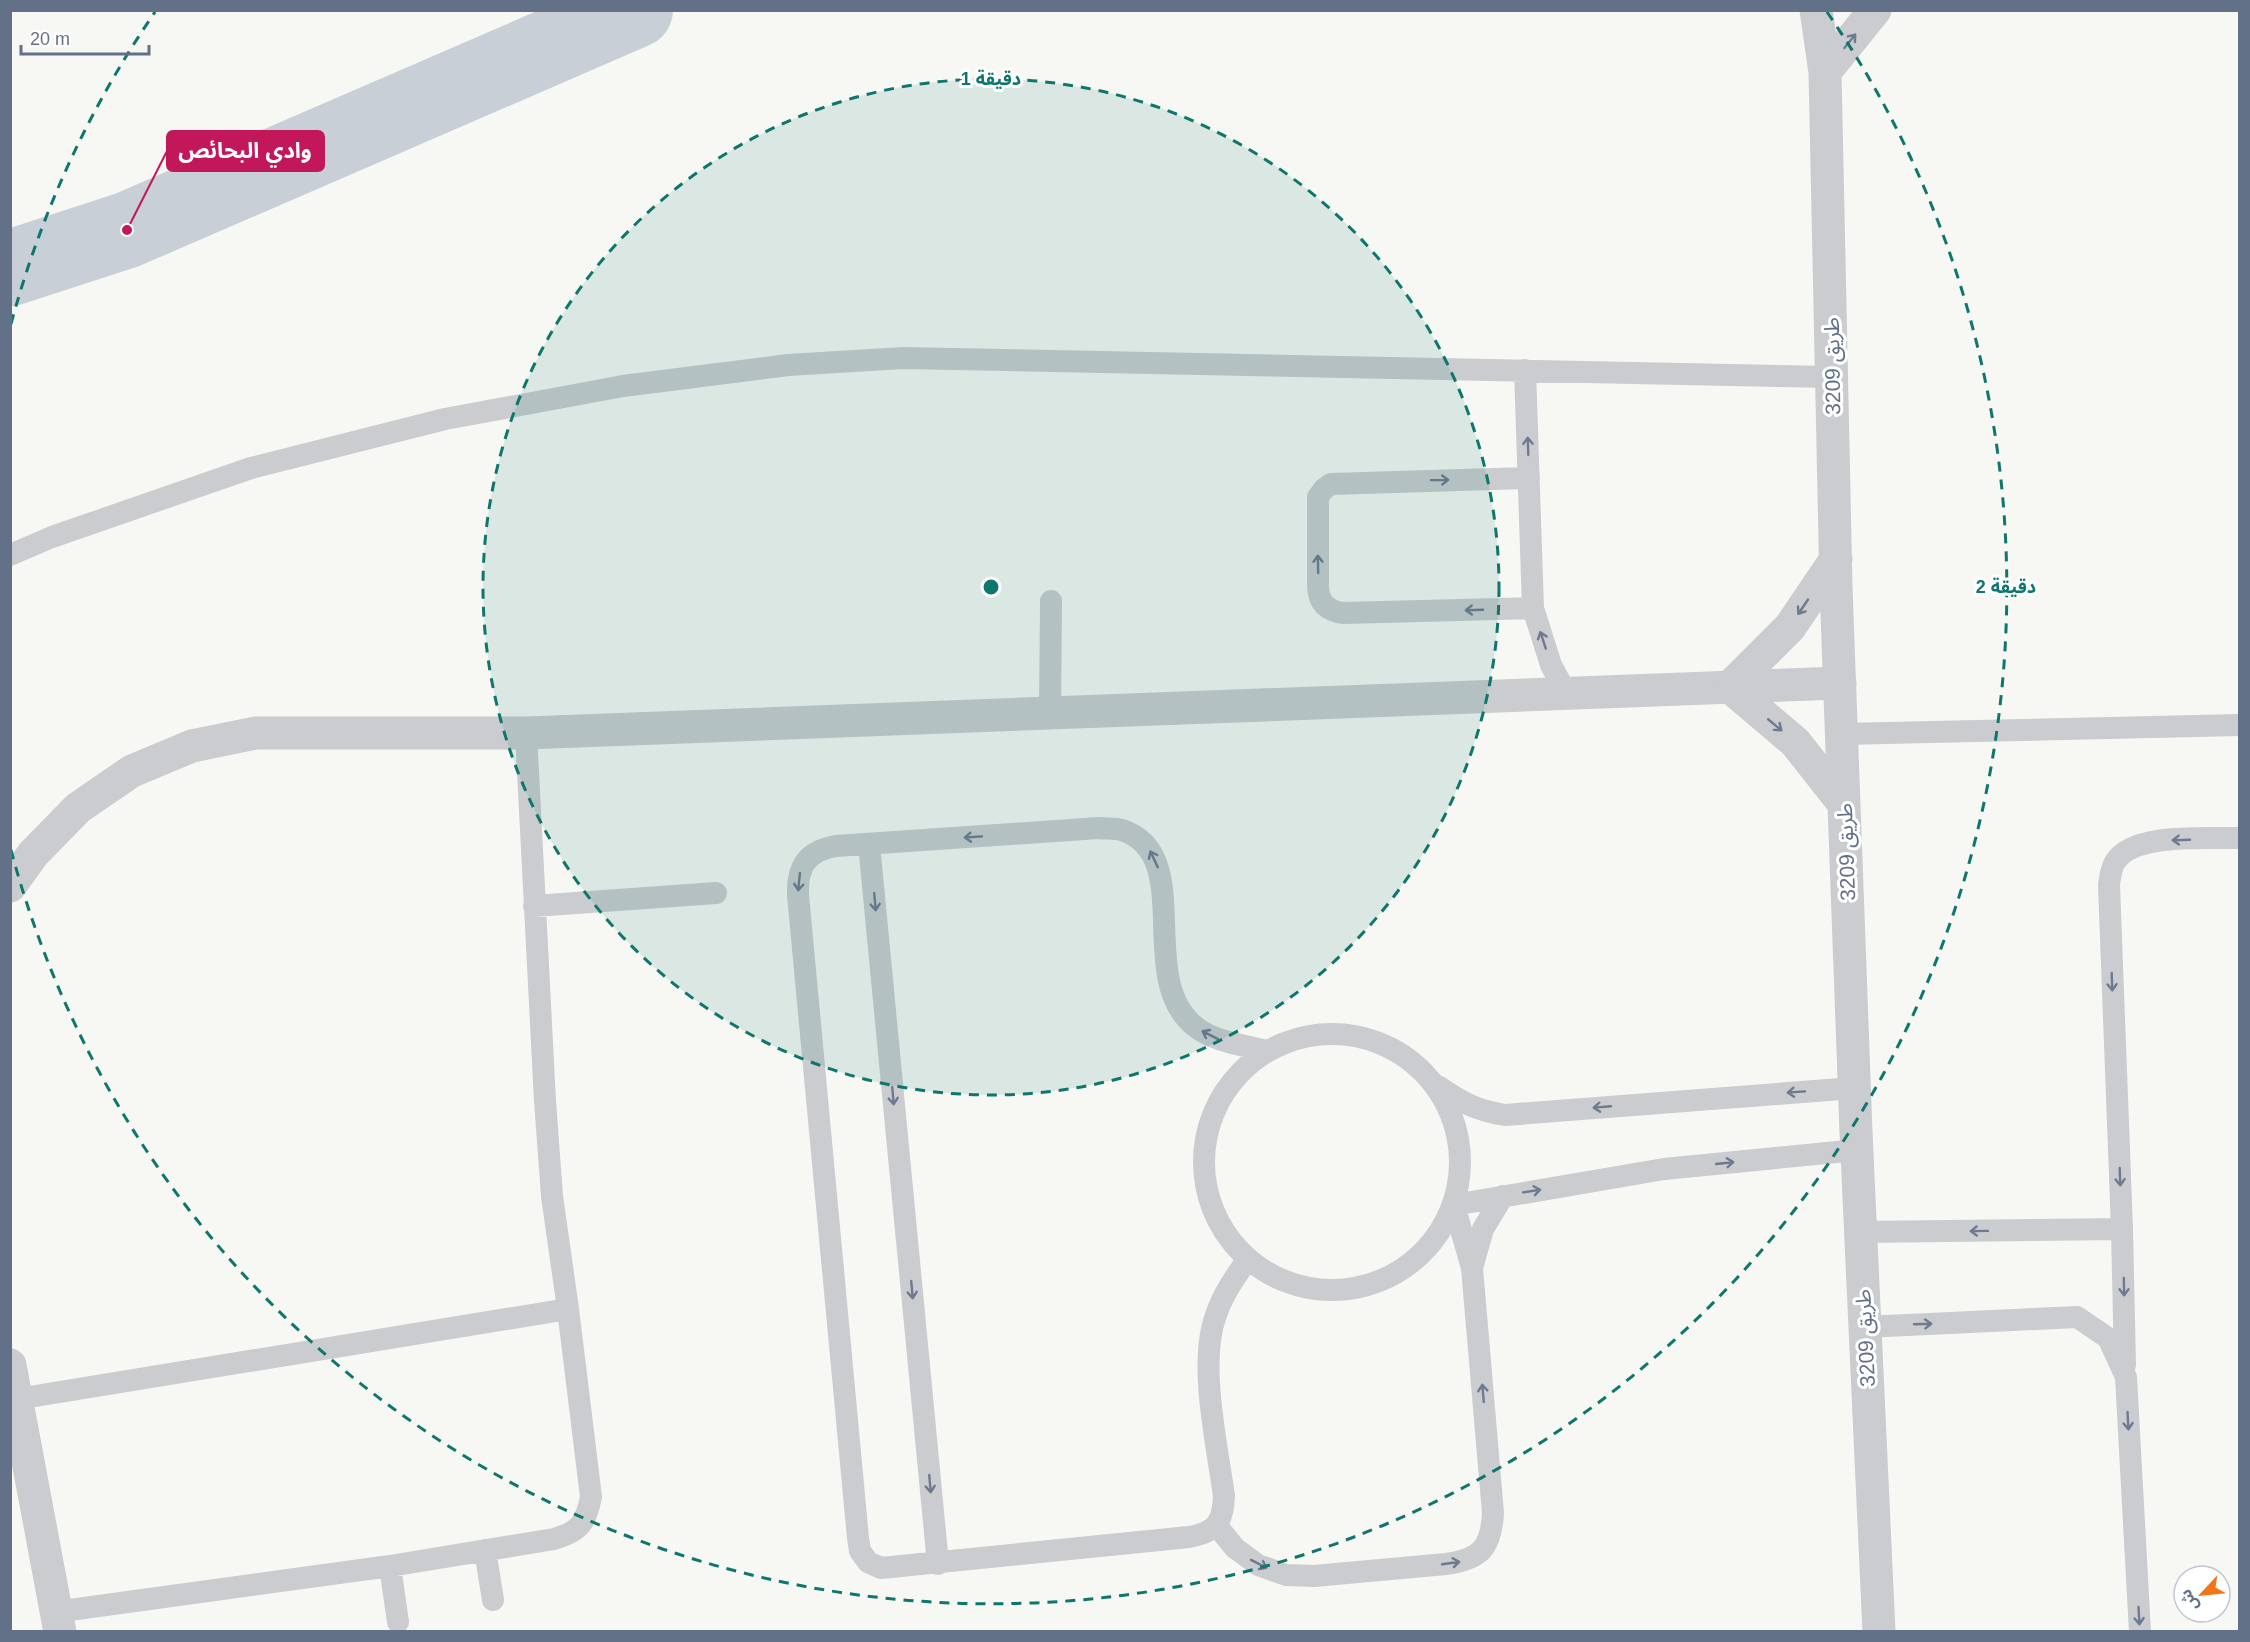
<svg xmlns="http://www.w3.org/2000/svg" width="2250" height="1642" viewBox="0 0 2250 1642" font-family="Arial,'Noto Sans Arabic',sans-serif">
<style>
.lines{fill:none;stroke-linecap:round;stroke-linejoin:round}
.river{stroke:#c8cfd6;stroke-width:76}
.service{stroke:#caccd0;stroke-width:22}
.minor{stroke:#caccd0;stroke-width:33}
.tertiary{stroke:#caccd0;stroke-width:33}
.oneway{stroke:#6d7a8f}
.ring{fill:none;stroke:#0f766e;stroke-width:3;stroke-dasharray:10 8}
.labels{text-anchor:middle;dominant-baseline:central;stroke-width:6;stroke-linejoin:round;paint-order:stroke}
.street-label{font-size:21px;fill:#637188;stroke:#fff}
.centre{fill:#0f766e;stroke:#fff;stroke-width:3}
.ring-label{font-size:18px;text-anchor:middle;font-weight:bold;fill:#0f766e;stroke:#fff;stroke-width:6;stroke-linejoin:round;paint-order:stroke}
.leader{fill:none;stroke:#c2185b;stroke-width:2}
.callout-dot{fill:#c2185b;stroke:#fff;stroke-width:2}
.callout{fill:#c2185b;stroke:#c2185b;stroke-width:2}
.callout-label{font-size:22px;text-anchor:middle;font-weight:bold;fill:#fff}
</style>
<rect width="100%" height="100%" fill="#f7f8f4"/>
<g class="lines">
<path class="river" d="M10,268L127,230L635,10"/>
<path class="service" d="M1525,370L1533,608L1551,665L1566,693
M1529,478L1331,484L1324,489L1318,497V587C1319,603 1327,611 1344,613L1533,608
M10,555L52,537L251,468L445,419L623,386L788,365L903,358L1832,377
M1050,713L1051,601
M1841,734L2240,725
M869,844L938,1564
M534,906L716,893
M1204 1162a128 128 0 1 1 256 0a128 128 0 1 1-256 0Z
M1438,1086C1463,1103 1475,1110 1505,1115L1854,1088
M2122,1229L2125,1365
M1861,1232L2122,1229L2109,885C2110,878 2111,868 2115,862C2133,832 2207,839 2240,838
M1248,1259C1235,1277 1223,1294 1216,1315C1198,1363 1217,1444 1224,1496C1223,1523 1216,1532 1189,1537L881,1568L868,1562L860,1551L858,1538L798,895C797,866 807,851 836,846L1099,828C1106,829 1115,828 1122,830C1198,855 1133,981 1197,1028C1216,1042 1243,1045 1266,1051
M1472,1268L1454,1205L1664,1169L1857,1150
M1865,1327L2077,1317L2108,1338L2126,1377L2140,1632
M17,1399L568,1309
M1217,1526L1235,1548L1258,1565L1286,1575L1314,1576L1446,1564C1481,1559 1491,1548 1493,1513L1472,1268L1483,1229L1503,1196
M485,1550L493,1600
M390,1566L398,1622
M55,1612L390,1566L554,1539C579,1532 586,1523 591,1497L568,1309L552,1196L545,1101L526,733"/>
<path class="minor" d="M10,886L33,854L78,808L132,771L192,746L256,733H526L1840,683
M10,1365L60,1632"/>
<path class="tertiary" d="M1816,10L1825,72L1836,587L1856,1132L1879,1632
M1825,72L1875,10
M1836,559L1790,627L1730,687L1795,742L1844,804"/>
</g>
<defs><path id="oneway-shaft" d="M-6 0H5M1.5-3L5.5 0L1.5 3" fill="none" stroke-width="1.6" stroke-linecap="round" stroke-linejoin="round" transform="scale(1.5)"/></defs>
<g class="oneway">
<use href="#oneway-shaft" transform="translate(1850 41) rotate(-51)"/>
<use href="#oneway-shaft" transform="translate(1528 446) rotate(-92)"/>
<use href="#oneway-shaft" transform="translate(1440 480) rotate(-1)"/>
<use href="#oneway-shaft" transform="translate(1318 564) rotate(-91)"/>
<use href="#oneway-shaft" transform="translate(1803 607) rotate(124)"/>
<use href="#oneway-shaft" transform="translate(1474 610) rotate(178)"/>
<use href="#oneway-shaft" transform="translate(1543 640) rotate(-108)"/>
<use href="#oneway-shaft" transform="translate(1775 725) rotate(40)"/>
<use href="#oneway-shaft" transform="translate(973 837) rotate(176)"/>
<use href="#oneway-shaft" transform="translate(2181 840) rotate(178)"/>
<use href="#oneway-shaft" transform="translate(1154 859) rotate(-115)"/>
<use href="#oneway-shaft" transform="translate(799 882) rotate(96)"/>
<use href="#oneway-shaft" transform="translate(875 902) rotate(85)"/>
<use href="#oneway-shaft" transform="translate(2112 982) rotate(88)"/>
<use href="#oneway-shaft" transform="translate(1210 1035) rotate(-153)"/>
<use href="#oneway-shaft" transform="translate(1796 1092) rotate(176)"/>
<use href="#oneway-shaft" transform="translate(893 1096) rotate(85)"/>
<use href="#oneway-shaft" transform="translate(1602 1107) rotate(175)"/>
<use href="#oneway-shaft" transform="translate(1725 1163) rotate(-6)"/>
<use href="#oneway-shaft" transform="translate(2120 1177) rotate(88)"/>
<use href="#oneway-shaft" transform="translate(1532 1191) rotate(-9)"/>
<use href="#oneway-shaft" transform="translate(1979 1231) rotate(179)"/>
<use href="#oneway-shaft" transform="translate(2124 1287) rotate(89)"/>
<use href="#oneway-shaft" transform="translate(912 1290) rotate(85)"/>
<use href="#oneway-shaft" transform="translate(1923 1324) rotate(-2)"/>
<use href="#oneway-shaft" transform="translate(1483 1393) rotate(-95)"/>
<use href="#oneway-shaft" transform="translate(2128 1421) rotate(87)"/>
<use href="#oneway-shaft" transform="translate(930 1484) rotate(85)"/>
<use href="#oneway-shaft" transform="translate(1451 1563) rotate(-8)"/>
<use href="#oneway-shaft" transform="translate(1259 1564) rotate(27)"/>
<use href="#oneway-shaft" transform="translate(2139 1616) rotate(87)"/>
</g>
<circle cx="991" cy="587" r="508" fill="#0f766e" fill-opacity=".12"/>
<g class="ring">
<circle cx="991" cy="587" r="508"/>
<path d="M11 324A1015 1015 0 0 1 155 12M1827 12A1015 1015 0 1 1 11 850"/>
</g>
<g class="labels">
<g class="street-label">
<text transform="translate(1832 366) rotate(-91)">طريق 3209</text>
<text transform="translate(1846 852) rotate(-92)">طريق 3209</text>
<text transform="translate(1865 1338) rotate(-93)">طريق 3209</text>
</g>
</g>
<circle cx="991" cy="587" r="9" class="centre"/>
<g class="ring-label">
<text x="991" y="85">1 دقيقة</text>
<text x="2006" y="593">2 دقيقة</text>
</g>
<path class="leader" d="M127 230L167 151"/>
<circle class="callout-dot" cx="127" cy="230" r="6"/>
<rect class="callout" x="167" y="131" width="157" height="40" rx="6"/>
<g class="callout-label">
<text x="245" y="158">وادي البحائص</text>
</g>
<rect width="2250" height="1642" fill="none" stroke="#637188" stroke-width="24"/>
<g transform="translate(2202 1594) rotate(244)"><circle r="28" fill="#ffffff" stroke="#c1c6cf" stroke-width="1.5"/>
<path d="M0-4.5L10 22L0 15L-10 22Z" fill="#f57416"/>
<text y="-9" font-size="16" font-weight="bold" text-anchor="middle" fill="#637188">ش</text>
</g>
<path d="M21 45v9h128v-9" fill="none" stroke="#637188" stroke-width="3"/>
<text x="30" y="45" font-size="18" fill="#637188" stroke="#ffffff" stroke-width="4.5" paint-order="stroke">20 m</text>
</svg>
